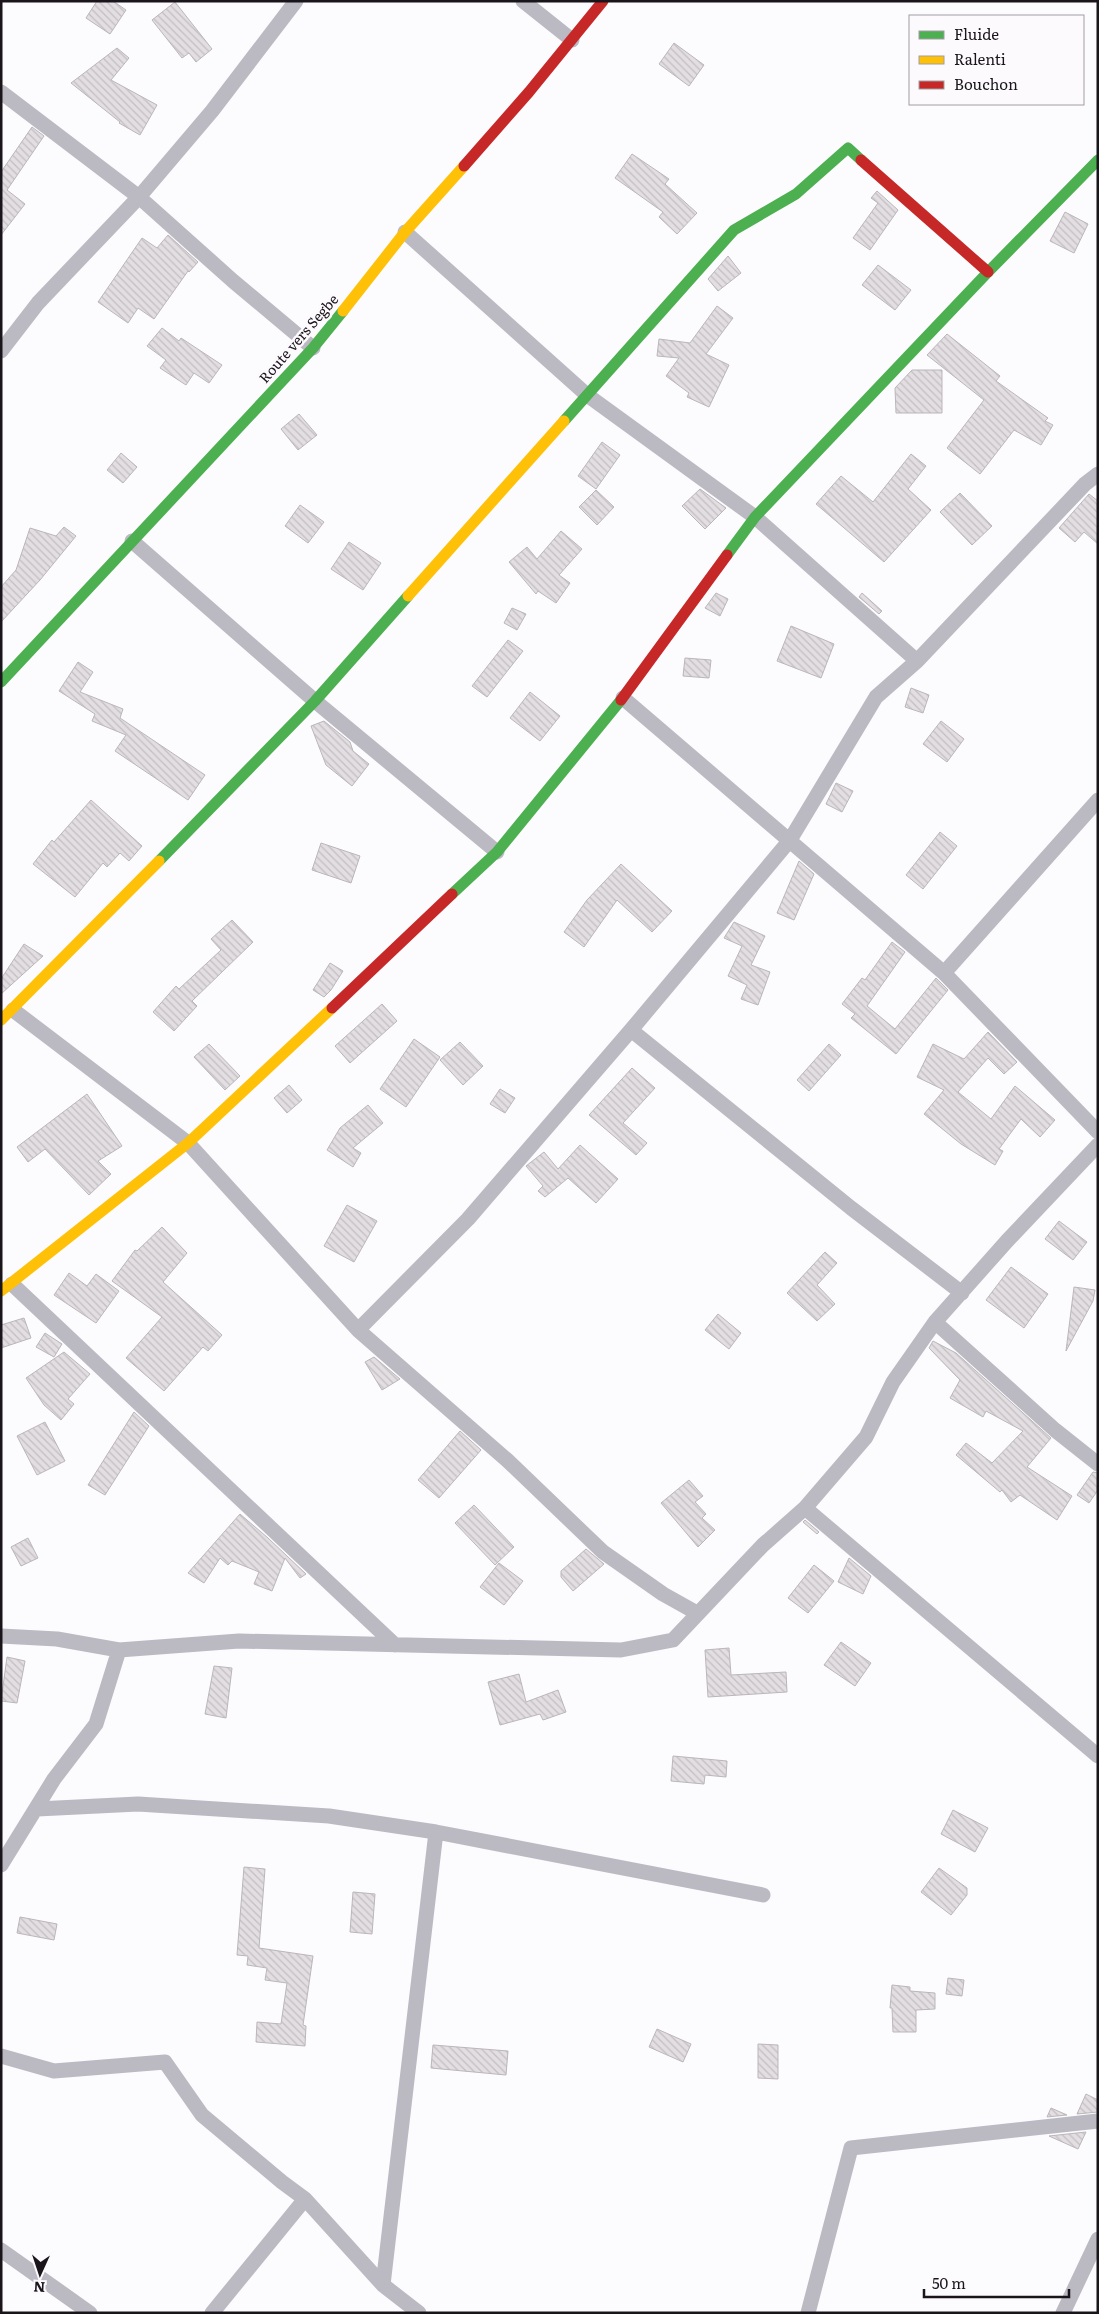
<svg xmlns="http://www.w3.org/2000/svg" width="1099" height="2314" viewBox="0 0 1099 2314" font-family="Literata,serif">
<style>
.building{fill:url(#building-back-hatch);stroke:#bbb6b9}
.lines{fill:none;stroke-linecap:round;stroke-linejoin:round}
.street{stroke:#bbb9c2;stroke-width:15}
.fast{stroke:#4caf50;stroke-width:11}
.slow{stroke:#ffc107;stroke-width:11}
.jam{stroke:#c62828;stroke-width:11}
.labels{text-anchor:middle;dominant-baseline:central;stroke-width:5;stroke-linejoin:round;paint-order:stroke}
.street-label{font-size:14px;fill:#1a151b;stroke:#fdfafe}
</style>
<defs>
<pattern id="building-back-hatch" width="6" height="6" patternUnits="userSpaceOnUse" patternTransform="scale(1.25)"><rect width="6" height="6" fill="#e3dee2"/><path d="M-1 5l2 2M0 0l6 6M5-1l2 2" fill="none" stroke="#c2bec1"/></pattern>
</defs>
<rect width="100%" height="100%" fill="#fcfbfd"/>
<path class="building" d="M97,1H113L126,10L110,34L86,18Z
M175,2L212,49L196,62L189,53L182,58L152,20Z
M674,43L704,65L689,86L659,64Z
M117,48L129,58L111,80L157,105L140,135L119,123L120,122L71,83Z
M32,127L44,136L7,190L25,204L1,235V172Z
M632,154L669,179L665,184L697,213L677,234L659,217L663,212L615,178Z
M877,191L898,210L870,250L853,238L878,203L871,198Z
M1065,212L1088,224L1074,253L1050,241Z
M168,235L198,262L189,272L188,271L154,319L138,308L128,323L98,302L142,238L157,248Z
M728,256L741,273L718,291L708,279Z
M878,265L911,290L895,310L862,285Z
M717,306L733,318L706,354L729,365L709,407L687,397L689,393L666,376L679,358L657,356L659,339L690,343Z
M162,328L179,341L181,338L222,365L209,383L194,373L186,385L160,368L166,360L147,346Z
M947,334L1000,376L996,381L1048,418L1045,421L1053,425L1041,445L1014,430L980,474L947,448L984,400L927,355Z
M912,370H942V413H896L895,388Z
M299,414L317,435L298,450L281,429Z
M602,442L620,455L596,489L578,476Z
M121,453L137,467L123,483L107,470Z
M911,454L926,466L908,489L931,510L884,562L816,504L841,476L873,502Z
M700,489L726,508L705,529L682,506Z
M596,490L614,507L597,525L579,507Z
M960,493L992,526L972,545L940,512Z
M1089,494L1098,501V544L1084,532L1075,542L1059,528Z
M300,505L324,522L308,543L285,526Z
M64,527L76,536L40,580L1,622V587L16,570L30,528L56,536Z
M561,531L582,549L559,575L570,583L556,603L538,591L536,594L509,562L527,547L537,559Z
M349,542L381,563L363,590L331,569Z
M716,593L728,599L720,616L705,608Z
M862,593L882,611L879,614L859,597Z
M512,608L526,614L517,630L504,623Z
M791,626L834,644L821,678L777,661Z
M508,640L523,651L487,697L472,686Z
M685,658L711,660L709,678L683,676Z
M78,662L93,672L80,692L123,709L120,718L205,775L188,800L115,751L126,735L92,721L95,714L59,691Z
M911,688L929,695L923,713L905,707Z
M530,692L560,716L540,741L510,718Z
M324,721L350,742L353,751L369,764L352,786L326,765L311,726Z
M941,721L964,739L947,762L923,744Z
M836,783L853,791L842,812L826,804Z
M91,800L142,846L129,861L120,853L107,867L103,863L75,897L33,864L52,840L54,842Z
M940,832L957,846L923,889L906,875Z
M321,843L360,856L351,883L312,870Z
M799,861L814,874L794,920L777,913Z
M621,864L672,911L652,932L617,900L584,947L564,932L587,900Z
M232,920L253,942L192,1001L197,1006L174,1031L153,1012L176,986L179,989L221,950L211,939Z
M734,922L765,936L751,965L770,972L758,1005L741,999L747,985L728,976L742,946L724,938Z
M892,942L905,952L867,1006L895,1029L936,978L948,990L896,1054L851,1018L855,1014L842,1004L862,978L865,980Z
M24,944L43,956L1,994V979Z
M330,963L343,971L331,990L324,997L313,990Z
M382,1004L397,1021L350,1063L335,1046Z
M988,1032L1017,1062L1004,1074L988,1058L958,1092L991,1119L1015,1086L1055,1120L1040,1137L1021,1119L999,1149L1003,1151L995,1165L961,1144L924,1114L944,1090L917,1077L933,1044L964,1059Z
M414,1039L440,1057L406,1107L380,1089Z
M460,1042L483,1066L463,1085L440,1060Z
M209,1044L240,1076L225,1090L194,1057Z
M829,1044L841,1055L809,1091L797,1080Z
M632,1068L655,1088L623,1123L647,1143L636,1155L589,1115Z
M289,1085L302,1100L287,1113L274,1098Z
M500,1089L515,1098L505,1113L490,1104Z
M87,1094L122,1146L98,1161L111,1174L89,1195L45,1149L28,1162L17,1147Z
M368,1105L383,1123L353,1148L361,1153L353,1167L327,1150L340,1128Z
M580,1145L618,1179L596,1203L568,1178L545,1197L538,1191L543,1186L526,1166L544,1152L558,1169Z
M347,1205L377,1221L354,1262L324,1246Z
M1059,1221L1087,1242L1073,1260L1045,1239Z
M162,1227L187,1253L163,1282L222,1335L208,1351L203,1347L164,1391L126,1358L162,1317L112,1281L135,1250L137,1251Z
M825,1252L837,1263L817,1285L835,1304L817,1321L787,1293Z
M1011,1267L1048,1294L1024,1328L986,1300Z
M69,1273L87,1286L96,1274L119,1291L96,1323L54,1295Z
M1074,1287L1095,1290L1093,1301L1066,1351Z
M718,1314L741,1333L729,1349L705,1330Z
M24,1318L31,1338L1,1348V1325Z
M45,1333L62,1344L54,1357L36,1347Z
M933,1341L956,1353L1051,1438L1027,1467L1072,1496L1057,1520L1020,1495L1011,1502L1002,1490L1000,1492L956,1455L966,1443L992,1463L1023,1431L986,1411L983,1417L950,1398L960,1380L929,1348Z
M64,1352L90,1374L68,1399L74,1404L61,1420L44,1405L26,1378Z
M374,1357L400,1379L382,1390L365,1362Z
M134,1412L149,1426L105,1495L88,1485Z
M45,1422L65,1461L37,1475L17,1436Z
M460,1431L481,1450L439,1498L418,1480Z
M1093,1472L1098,1473V1490L1089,1503L1077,1495Z
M689,1480L703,1496L695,1502L706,1514L702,1518L715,1530L698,1547L661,1503Z
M474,1505L514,1547L495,1565L455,1523Z
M240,1514L268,1538L306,1574L300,1578L285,1558L272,1591L254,1584L259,1572L232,1561L228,1565L220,1558L204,1583L188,1573Z
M805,1520L819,1532L817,1534L803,1522Z
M28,1538L38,1558L21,1566L11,1547Z
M586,1549L604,1564L573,1591L561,1577V1571Z
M849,1558L871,1576L863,1594L838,1582Z
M499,1563L523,1581L504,1605L480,1587Z
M814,1565L834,1581L808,1613L788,1598Z
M841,1642L871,1663L855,1686L824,1665Z
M729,1648L731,1675L786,1672L787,1692L708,1697L705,1650Z
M7,1657L25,1661L17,1703L1,1701Z
M214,1666L232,1668L226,1718L205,1714Z
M519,1674L526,1702L558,1690L566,1712L543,1720L540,1714L500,1725L488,1682Z
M673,1756L727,1761L726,1777L705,1775L704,1784L671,1781Z
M953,1810L988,1828L975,1852L941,1834Z
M244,1867L265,1869L259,1948L313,1956L303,2025L306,2026L305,2046L256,2042L257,2022L281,2024L287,1983L265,1980L267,1968L247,1965L248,1956L237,1955Z
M939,1868L967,1888V1895L951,1915L921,1892Z
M353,1892L375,1894L372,1934L350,1932Z
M20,1917L57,1924L54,1940L17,1933Z
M948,1978L964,1980L962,1996L946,1994Z
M892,1985L910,1987V1991L935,1993V2009L916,2010V2032H893L892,2008H890Z
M657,2029L691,2044L683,2062L649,2047Z
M758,2044L778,2045V2079L758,2078Z
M433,2045L508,2051L506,2075L431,2068Z
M1086,2094L1098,2100V2112L1077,2114Z
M1051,2108L1067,2115L1047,2117Z
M1086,2132L1078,2149L1049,2136Z"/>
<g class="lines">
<path class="street" d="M523,1L572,40
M1,92L139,197L233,281L313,348
M405,232L587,395L755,517L917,661
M1,351L38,303L139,197L212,111L296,1
M132,541L315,701L497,852
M623,698L944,973L1098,1132
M944,973L1098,800
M13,1010L188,1143L358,1330L507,1460L603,1552L663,1594L697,1613
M631,1030L851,1208L962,1293
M12,1284L395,1645
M935,1322L1055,1430L1098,1464
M358,1330L468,1219L631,1030L790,840L876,697L917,661L1085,484L1098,474
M805,1508L1098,1756
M1,1636L57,1639L119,1650L239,1641L621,1650L673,1640L763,1545L805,1508L866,1437L893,1382L935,1322L1007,1241L1098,1145
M37,1809L138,1804L329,1816L436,1832L763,1895
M1,1865L54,1779L96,1724L119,1650
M1,2056L54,2071L165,2062L202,2115L282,2182L305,2199L383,2285L419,2313
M1,2250L90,2313
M383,2285L436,1832
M212,2313L305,2199
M808,2313L851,2148L1098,2121
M1063,2313L1098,2239"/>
<path class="fast" d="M564,421L734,230L796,194L848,148L861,160
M727,555L755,517L988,272L1098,160
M1,682L313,348L343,311
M159,861L315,701L408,596
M452,894L497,852L621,700"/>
<path class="slow" d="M343,311L405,232L464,166
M408,596L564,421
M1,1020L159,861
M1,1291L188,1143L332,1008"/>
<path class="jam" d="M861,160L988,272
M464,166L529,92L603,1
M621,700L727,555
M332,1008L452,894"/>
</g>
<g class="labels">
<g class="street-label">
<text transform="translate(298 338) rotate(-49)">Route vers Segbe</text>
</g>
</g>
<rect width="1099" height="2314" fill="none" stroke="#1a151b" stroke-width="5"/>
<rect x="909" y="15" width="175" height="90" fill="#fdfafe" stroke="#a29ea3"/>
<rect x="919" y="31" width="25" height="8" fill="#4caf50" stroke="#a29ea3"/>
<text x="954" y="40" font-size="15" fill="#1a151b">Fluide</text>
<rect x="919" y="56" width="25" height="8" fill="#ffc107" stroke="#a29ea3"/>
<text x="954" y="65" font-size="15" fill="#1a151b">Ralenti</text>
<rect x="919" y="81" width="25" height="8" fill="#c62828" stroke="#a29ea3"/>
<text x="954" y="90" font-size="15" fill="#1a151b">Bouchon</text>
<g transform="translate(40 2274) rotate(183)" stroke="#fdfafe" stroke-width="4" paint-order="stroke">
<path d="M0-4L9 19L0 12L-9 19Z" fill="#1a151b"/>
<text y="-8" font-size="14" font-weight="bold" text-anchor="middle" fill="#1a151b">N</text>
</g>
<path d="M924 2289v8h145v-8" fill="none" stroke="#1a151b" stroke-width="2.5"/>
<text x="932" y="2289" font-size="15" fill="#1a151b" stroke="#fdfafe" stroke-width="4" paint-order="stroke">50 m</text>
</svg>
